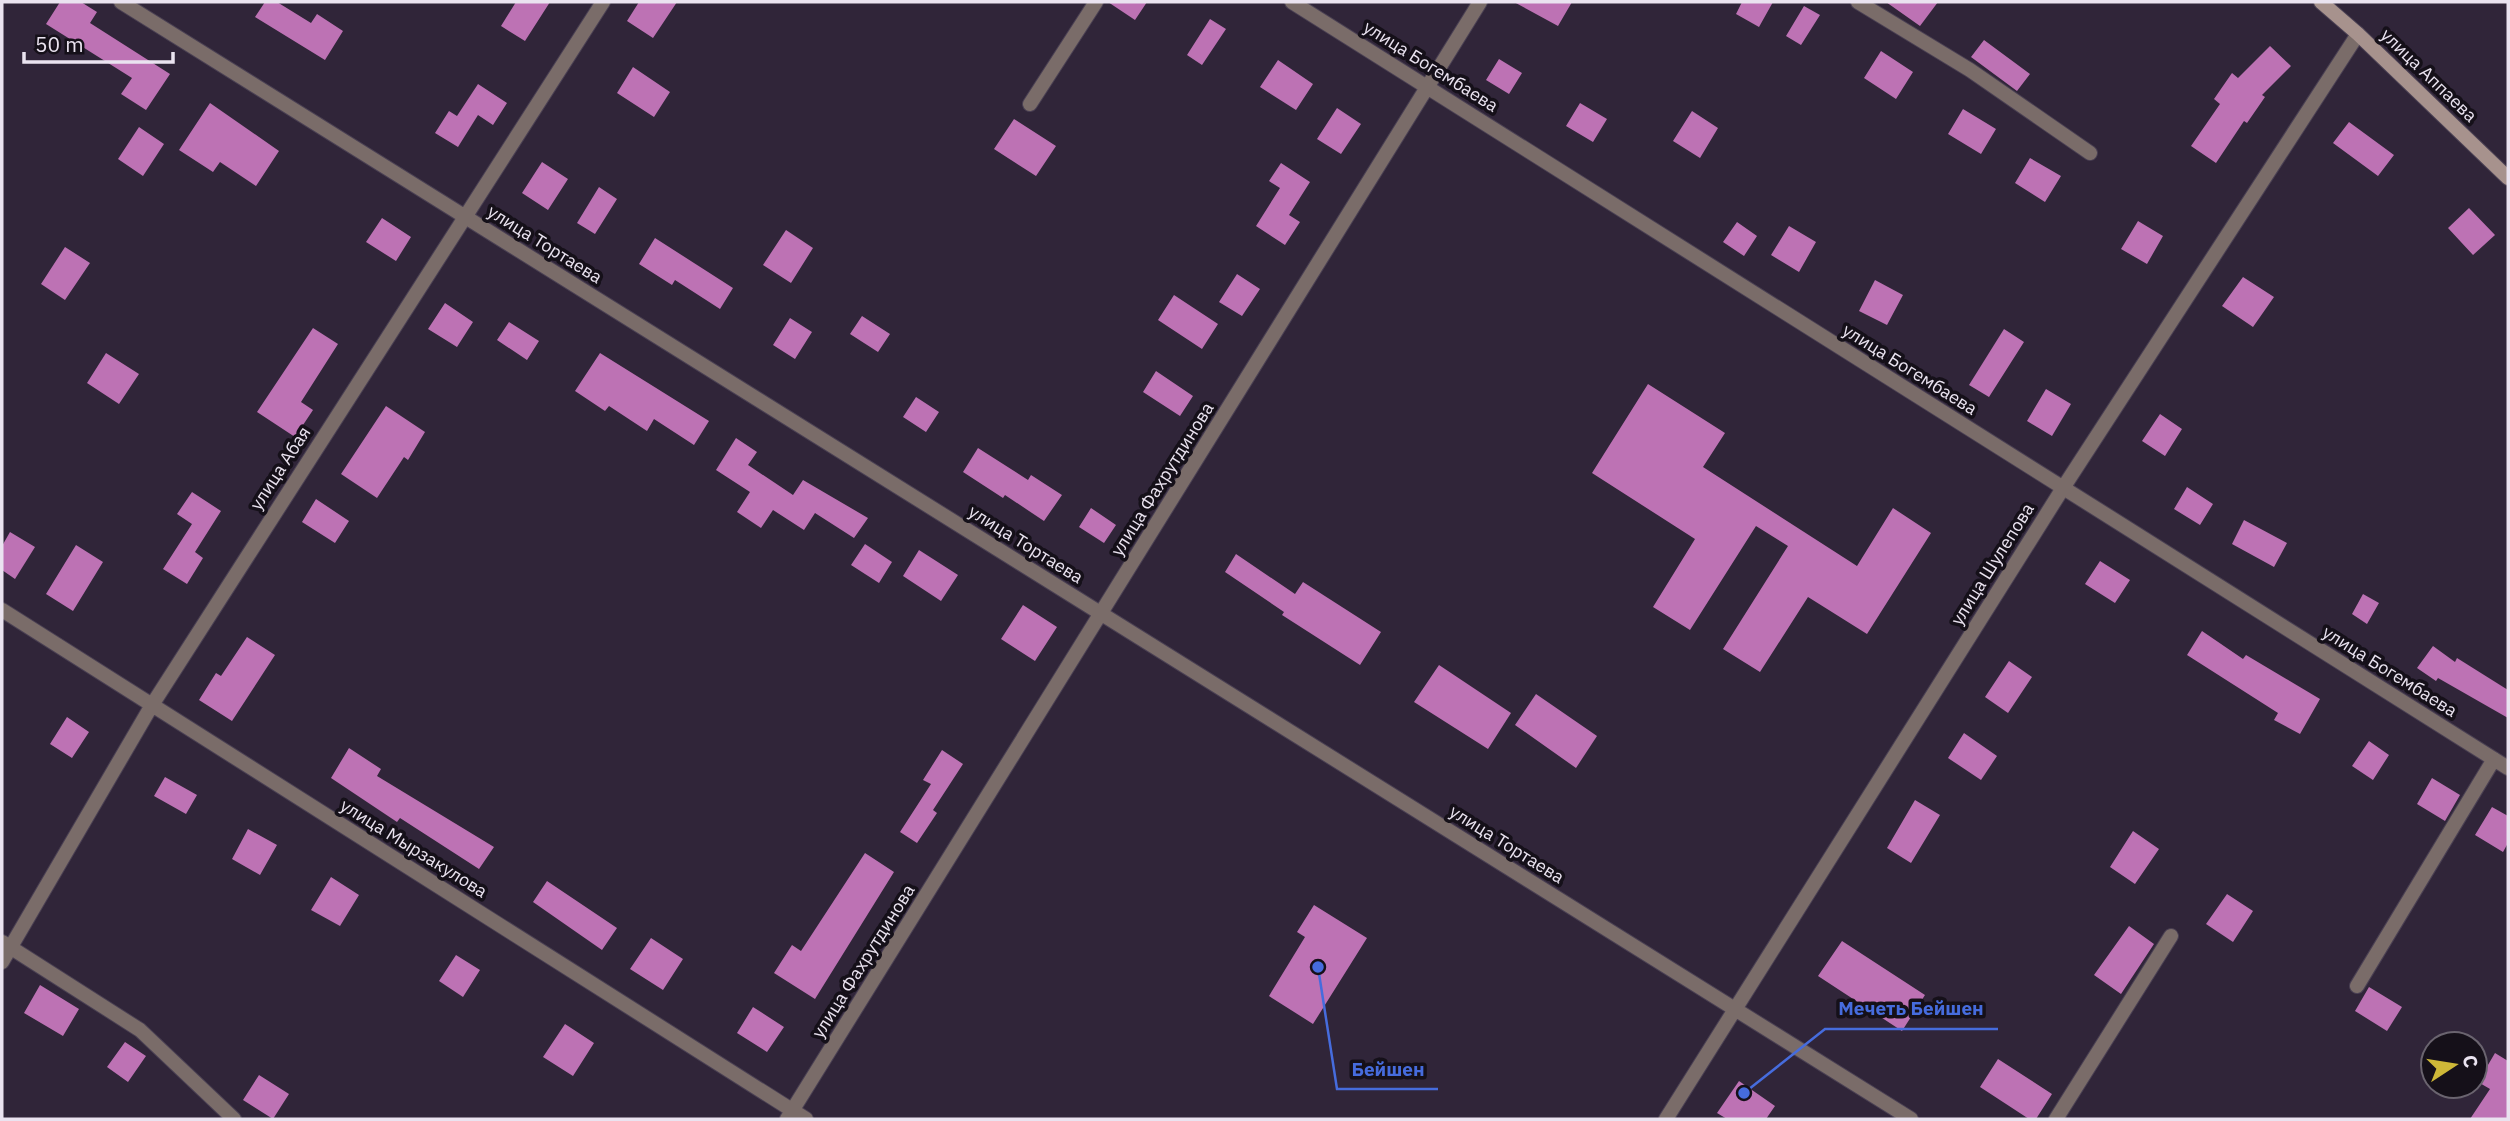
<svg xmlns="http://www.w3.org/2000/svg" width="2510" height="1121" font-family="'IBM Plex Sans',sans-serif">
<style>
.building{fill:#bd72b4}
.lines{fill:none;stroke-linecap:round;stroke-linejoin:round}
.minor-casing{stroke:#4a4053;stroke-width:16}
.secondary-casing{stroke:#4a4053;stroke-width:16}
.minor{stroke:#7a6c69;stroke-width:14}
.secondary{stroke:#a7928d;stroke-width:14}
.labels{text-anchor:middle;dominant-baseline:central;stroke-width:7;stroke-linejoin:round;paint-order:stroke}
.street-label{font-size:18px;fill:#eae3f0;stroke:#151019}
.leader{fill:none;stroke:#466cdd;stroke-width:2.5}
.callout-dot{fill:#466cdd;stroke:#151019;stroke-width:2.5}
.callout-label{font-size:19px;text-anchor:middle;font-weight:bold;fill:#466cdd;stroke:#151019;stroke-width:7;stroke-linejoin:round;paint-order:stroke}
</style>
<rect width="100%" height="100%" fill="#302539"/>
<!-- building -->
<path class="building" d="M60,2H81L97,12L90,23L170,74L146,110L121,94L132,78L46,24Z
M265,2H277L311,23L317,14L343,31L325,60L255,17Z
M516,2H550L525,41L501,26Z
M639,2H677L653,38L627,21Z
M1108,2H1147L1135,20Z
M1514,2H1572L1558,26Z
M1742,2H1773L1759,27L1736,14Z
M1886,2H1938L1920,26Z
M1804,6L1820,15L1801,45L1786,36Z
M1210,19L1226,29L1202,65L1187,55Z
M1984,40L2030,74L2017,91L1971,57Z
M2270,46L2291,66L2262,95L2265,97L2247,123L2244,121L2216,163L2191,146L2220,104L2214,99L2232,73L2238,78Z
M1881,51L1913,72L1896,99L1864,78Z
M1499,59L1522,73L1509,94L1486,80Z
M1278,60L1313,84L1296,110L1260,87Z
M633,67L670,92L654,117L617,93Z
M478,84L507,103L493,125L478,115L458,147L435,133L449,111L457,116Z
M210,103L279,151L256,186L220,162L213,172L179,150Z
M1580,103L1607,119L1593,142L1566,126Z
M1337,108L1361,124L1341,154L1317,139Z
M1963,109L1996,129L1981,154L1948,134Z
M1692,111L1718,128L1700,158L1673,141Z
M1014,119L1056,146L1036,176L994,149Z
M2349,122L2394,155L2378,176L2333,143Z
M139,127L164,144L143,176L118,159Z
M2030,158L2061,176L2045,202L2015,183Z
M542,162L568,179L548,210L522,193Z
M1281,163L1310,182L1289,215L1300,222L1285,245L1256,226L1280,188L1269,181Z
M599,187L617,199L595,234L577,223Z
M2469,208L2495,235L2473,255L2448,228Z
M382,218L411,237L396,261L366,242Z
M2138,221L2163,236L2147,264L2121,249Z
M1737,222L1757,236L1744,256L1723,242Z
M1789,226L1816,242L1799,272L1771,255Z
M786,230L813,248L791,283L763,265Z
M655,238L733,288L720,309L675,280L672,285L639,264Z
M65,247L90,263L65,300L41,284Z
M1237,274L1260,289L1242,316L1219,302Z
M2243,277L2274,297L2253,327L2222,306Z
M1875,280L1903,295L1887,325L1859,311Z
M1174,295L1218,324L1202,349L1158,320Z
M445,303L473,322L457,347L428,329Z
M862,316L890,334L878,352L850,334Z
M790,318L812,332L795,359L773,345Z
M509,322L539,341L527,360L497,340Z
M313,328L338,344L301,402L313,410L295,437L257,412Z
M2004,329L2024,342L1989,397L1969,385Z
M106,353L139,374L119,404L87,383Z
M600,353L709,421L694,445L654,419L647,431L609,406L605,411L575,391Z
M1156,371L1193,396L1180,416L1143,392Z
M1648,384L1725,433L1703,467L1857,566L1893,508L1931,533L1867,634L1808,597L1760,672L1723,649L1788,546L1756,526L1690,630L1653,607L1695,539L1592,473Z
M2046,389L2071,404L2052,436L2027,421Z
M916,397L939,412L926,432L903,417Z
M386,406L425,432L408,460L404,457L377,498L341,474Z
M2160,414L2182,429L2165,456L2142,441Z
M736,438L757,452L748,465L793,495L803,480L868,518L854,538L815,513L804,530L773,510L761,528L737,512L750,492L716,470Z
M978,448L1028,480L1031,475L1062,495L1044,521L1005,495L1003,498L963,472Z
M2187,487L2213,504L2200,525L2174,509Z
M192,492L221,511L195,552L203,558L187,584L163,569L192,524L177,514Z
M316,499L349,521L335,543L302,522Z
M1091,508L1116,525L1104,543L1079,527Z
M2244,520L2287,543L2274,567L2232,544Z
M10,532L35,547L15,579L2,570V546Z
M865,544L892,562L879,583L851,565Z
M76,545L103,562L73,611L46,594Z
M919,550L958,575L941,601L903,576Z
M1236,554L1295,594L1303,582L1381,632L1360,665L1282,615L1284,612L1225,572Z
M2100,561L2130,580L2115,603L2085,584Z
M2363,594L2379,603L2367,624L2352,614Z
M1023,605L1057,627L1035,661L1001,639Z
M2202,631L2243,659L2246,655L2320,699L2300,734L2274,720L2278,713L2187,655Z
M247,637L275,655L232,721L199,700L216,673L221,676Z
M2433,646L2455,662L2457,658L2508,690V718L2438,678L2436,681L2417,668Z
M2009,661L2032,677L2008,713L1985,697Z
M1439,665L1511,713L1488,749L1414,702Z
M1536,694L1597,736L1576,768L1515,725Z
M67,717L89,732L72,758L50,744Z
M1964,733L1997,756L1981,780L1948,758Z
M2369,741L2389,755L2373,780L2352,766Z
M349,748L381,769L377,776L494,847L479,869L400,818L397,822L331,778Z
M942,750L963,764L933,810L937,813L917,843L900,832L931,784L923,780Z
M165,777L197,795L186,814L154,796Z
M2432,778L2460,795L2445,821L2417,804Z
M1915,800L1940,815L1911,863L1887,848Z
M2492,807L2508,816V843L2503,852L2475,835Z
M248,829L277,845L260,875L232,859Z
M2133,831L2159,849L2135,884L2110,867Z
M865,853L894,872L815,999L774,973L792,945L801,951Z
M331,877L359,895L340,926L311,910Z
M547,881L617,928L602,950L533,902Z
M2227,894L2253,911L2233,942L2206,924Z
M1314,905L1367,938L1313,1024L1269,996L1305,937L1297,932Z
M2129,926L2154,944L2121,994L2094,975Z
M651,938L683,959L663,990L630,969Z
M1842,941L1925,995L1902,1031L1818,976Z
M456,955L480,970L463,997L439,981Z
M40,985L79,1009L63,1036L24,1013Z
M2369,987L2402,1007L2387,1031L2355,1011Z
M753,1007L784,1027L767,1052L737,1033Z
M565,1024L594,1043L573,1076L543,1057Z
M125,1042L146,1056L128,1082L107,1067Z
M2495,1053L2508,1061V1119H2470L2490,1089L2478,1082Z
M1998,1059L2052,1094L2036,1119H2029L1980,1087Z
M259,1075L289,1094L273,1119L243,1100Z
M1739,1081L1775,1106L1766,1119H1727L1717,1113Z"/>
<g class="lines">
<defs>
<path id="minor" d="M121,2L1911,1119
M1292,2L2508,768
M1858,2L1970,70L2090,153
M1030,104L1096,2
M2,610L806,1119
M2,942L140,1030L234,1119
M2,962L152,705L603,2
M2357,986L2494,759
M787,1119L1480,2
M1666,1119L2063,488L2358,34
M2056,1119L2171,936"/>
<path id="secondary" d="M2321,2L2358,34L2508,178"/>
</defs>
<!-- minor casing -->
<use href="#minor" class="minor-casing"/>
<!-- secondary casing -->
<use href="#secondary" class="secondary-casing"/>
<!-- minor -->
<use href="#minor" class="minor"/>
<!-- secondary -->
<use href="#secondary" class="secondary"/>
</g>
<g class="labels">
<!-- street labels -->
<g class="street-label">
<text transform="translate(1431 66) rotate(32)">улица Богембаева</text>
<text transform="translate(2429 75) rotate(44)">улица Аппаева</text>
<text transform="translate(545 244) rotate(32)">улица Тортаева</text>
<text transform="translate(1910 369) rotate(32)">улица Богембаева</text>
<text transform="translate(280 468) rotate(-57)">улица Абая</text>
<text transform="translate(1162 479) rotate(-58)">улица Фахрутдинова</text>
<text transform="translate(1026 544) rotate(32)">улица Тортаева</text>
<text transform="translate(1992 564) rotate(-58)">улица Шулепова</text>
<text transform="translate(2390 671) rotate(32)">улица Богембаева</text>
<text transform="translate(1507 844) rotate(32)">улица Тортаева</text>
<text transform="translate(414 848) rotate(32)">улица Мырзакулова</text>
<text transform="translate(863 961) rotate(-58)">улица Фахрутдинова</text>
</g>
</g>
<!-- callouts -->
<path class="leader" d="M1744 1093L1825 1029H1998M1318 967L1337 1089H1438"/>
<g class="callout-dot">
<circle cx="1744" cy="1093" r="7"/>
<circle cx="1318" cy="967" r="7"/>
</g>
<g class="callout-label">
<text x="1911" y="1015">Мечеть Бейшен</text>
<text x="1388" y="1076">Бейшен</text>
</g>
<!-- border -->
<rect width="2510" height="1121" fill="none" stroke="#eae3f0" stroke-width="7"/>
<!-- north arrow -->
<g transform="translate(2454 1065) rotate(78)"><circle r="33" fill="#151019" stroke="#6a646f" stroke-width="2"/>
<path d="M0-5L12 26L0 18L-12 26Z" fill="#ceb838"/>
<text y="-10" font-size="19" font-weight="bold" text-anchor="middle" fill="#eae3f0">С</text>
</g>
<!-- scale -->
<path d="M24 52v10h149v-10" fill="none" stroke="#eae3f0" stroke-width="3.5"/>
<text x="35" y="52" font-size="21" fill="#eae3f0" stroke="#151019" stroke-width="5" paint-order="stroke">50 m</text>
</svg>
